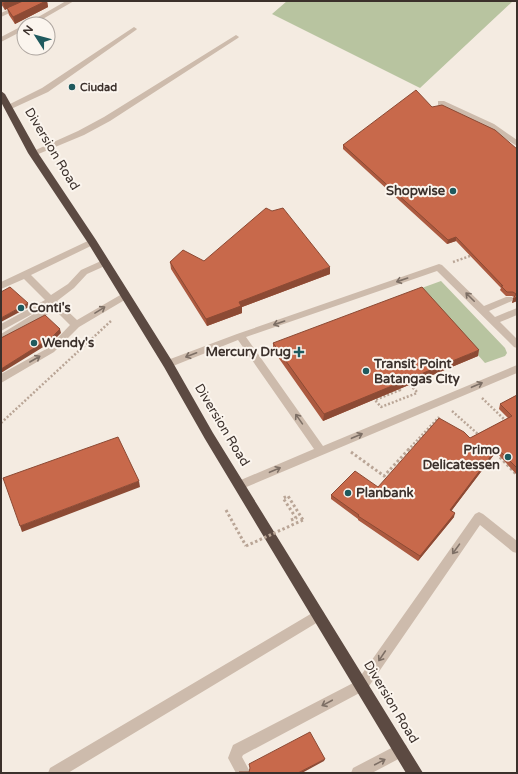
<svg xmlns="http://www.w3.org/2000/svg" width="518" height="774" font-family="'Varela Round',sans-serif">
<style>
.green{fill:#b8c4a0}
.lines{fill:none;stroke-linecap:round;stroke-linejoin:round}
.path-far1{stroke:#b9a596;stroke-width:2.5;stroke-dasharray:2 2;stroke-linecap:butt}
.path{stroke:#b9a596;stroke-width:3;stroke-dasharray:2.5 2.5;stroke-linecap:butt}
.minor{fill:#cdbbac;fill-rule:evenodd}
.highway{fill:#5c4a42;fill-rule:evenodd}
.path-bridge{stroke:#b9a596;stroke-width:3;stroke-dasharray:2.5 2.5;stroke-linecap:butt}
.wall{fill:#ac5a40}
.shaded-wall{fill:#8c4a34}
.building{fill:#c8694b;stroke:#8c4a34}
.oneway{stroke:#7d6f65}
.poi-dot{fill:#1f5a5e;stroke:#fbf5ee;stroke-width:1.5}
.labels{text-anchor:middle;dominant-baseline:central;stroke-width:4;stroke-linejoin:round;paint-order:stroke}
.far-poi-label{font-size:11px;font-weight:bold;fill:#3b302b;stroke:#fbf5ee;text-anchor:start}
.street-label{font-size:13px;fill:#3b302b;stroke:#fbf5ee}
.poi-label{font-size:13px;font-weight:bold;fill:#3b302b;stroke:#fbf5ee;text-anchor:start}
</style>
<rect width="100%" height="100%" fill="#f4ebe1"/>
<!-- green -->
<path class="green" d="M287,1H513L420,88L272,14Z
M441,281L505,348L507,353L505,356L485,363L419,289Z"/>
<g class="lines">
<!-- path-far1 -->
<path class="path-far1" d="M453,262L470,256
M407,382L418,393
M397,387L400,390L375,400L381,407L417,393
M482,398L507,422
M452,411L479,435
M1,423L112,320
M408,450L439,417"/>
<!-- path -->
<path class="path" d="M493,450L517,475
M351,452L384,476L409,449
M226,510L246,546
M291,520L296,518L283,498L288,496L303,520"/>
<!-- minor -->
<path class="minor" d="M27,1H35L1,17V13Z
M66,1H74L34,24H26Z
M24,25V30L1,42V37Z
M134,27L137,29L136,30L48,92L11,109H8L4,107L42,88Z
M236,35L239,37L238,38L110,121L84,135L36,155H33L29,153L78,131L104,117Z
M438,101H444L494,124L517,140V146L488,128L438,105Z
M92,239L96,242L95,244L31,275L51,295L68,284L81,270L101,261H107L108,263L107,265L87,274L74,288L57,301L77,320L122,294H128L130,296L128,298L79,327L54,352L1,383V374L48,348L70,325L55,310L1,342V334L45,307L1,331V324L45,300L24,279L1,289V282Z
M439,264L442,265L484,306L506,297H512L514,299L512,301L489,311L495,317L517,308V315L500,322L517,339V348L514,347L437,271L246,337L323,446L517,365V373L244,488L240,489L236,488L235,485L236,482L314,449L238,340L168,368L165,367L163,364L165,361L237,334Z
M479,512L483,514L517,541V553L513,552L480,525L367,689L243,755L242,757L249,770L248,773H236L228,758L233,745L357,681L475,514Z
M319,609L323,611L325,615L323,619L68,773H48L50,768Z
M401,743L406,745L408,750L406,755L372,773H351L353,768Z"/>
<!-- highway -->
<path class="highway" d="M1,91L5,94L38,153L96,240L172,361L213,433L423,773H406L205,439L164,367L88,243L28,153L1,102Z"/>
<!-- path-bridge -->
<path class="path-bridge" d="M246,546L303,520"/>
</g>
<!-- wall -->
<path class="wall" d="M1,1H47L48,7L15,24L9,15L7,8L5,10L1,4Z
M432,107L517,149V301L512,303L514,297L512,296H506L500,290L501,288L456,241L447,244L343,149V145Z
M204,261L330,274L242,307V313L207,326L171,269L170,262Z
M273,343L478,356L323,421L273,350Z
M517,395V475L496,452L452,510L454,517L418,561L358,520V519L331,499V495L378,487L508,418L499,409L500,404Z"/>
<!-- shaded-wall -->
<path class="shaded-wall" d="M7,1H23L5,10L3,3Z
M46,1H47L48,7L15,24L13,17Z
M456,237V241L447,244L448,240Z
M330,267V274L242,307V313L207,326L206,319L239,302Z
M517,297V301L512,303L513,299Z
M28,303L29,307L1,322V318Z
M60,329L61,333L53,341L1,373V369Z
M479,350L478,356L323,421L324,414Z
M497,448L496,452L449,514L450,510Z
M139,481L140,487L22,532L20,526Z
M455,513L454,517L418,561L420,556Z
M325,759L324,761L302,773H298Z"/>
<!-- building -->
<path class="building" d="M23,1H46L13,17L7,8Z
M416,90L432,107L442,105L495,130L517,149V297L513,299L516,294L513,292H507L501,286H503L456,237L448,240L343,145Z
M266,208L272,211L283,208L330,267L239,302L241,306L206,319L170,262L183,250L204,261Z
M10,287L28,303L1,318V292Z
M422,287L479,350L324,414L273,343Z
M45,315L60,329L52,337L1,369V338Z
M517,395V468L497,448L450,510L455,513L420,556L358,516L359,515L331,495L355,471L378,487L439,418L464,432L470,438L512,416L500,404Z
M118,437L139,481L20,526L3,478Z
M310,732L325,759L298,773H239V772H249L250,768L249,764Z"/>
<!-- one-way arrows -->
<defs><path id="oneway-shaft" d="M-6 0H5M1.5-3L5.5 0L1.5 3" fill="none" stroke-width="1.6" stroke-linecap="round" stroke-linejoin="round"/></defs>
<g class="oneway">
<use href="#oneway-shaft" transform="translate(402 280) rotate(161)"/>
<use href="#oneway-shaft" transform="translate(470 297) rotate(-135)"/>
<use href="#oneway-shaft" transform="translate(100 310) rotate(-32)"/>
<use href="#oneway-shaft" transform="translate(279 323) rotate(161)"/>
<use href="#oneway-shaft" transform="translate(191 355) rotate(159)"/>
<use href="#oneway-shaft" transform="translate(35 359) rotate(-30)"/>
<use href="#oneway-shaft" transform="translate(477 385) rotate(-23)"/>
<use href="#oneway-shaft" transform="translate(299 419) rotate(-125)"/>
<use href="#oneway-shaft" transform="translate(357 436) rotate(-23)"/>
<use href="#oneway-shaft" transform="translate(275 470) rotate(-23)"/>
<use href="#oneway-shaft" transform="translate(456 549) rotate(126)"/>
<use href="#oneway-shaft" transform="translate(382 656) rotate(124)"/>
<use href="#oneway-shaft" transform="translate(327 703) rotate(152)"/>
<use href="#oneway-shaft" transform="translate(380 762) rotate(-28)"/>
</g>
<!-- markers -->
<g class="poi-dot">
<circle cx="72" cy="87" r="4"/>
<circle cx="453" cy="191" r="4"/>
<circle cx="21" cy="308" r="4"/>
<circle cx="34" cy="343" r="4"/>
<path d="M297 346h4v4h4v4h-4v4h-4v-4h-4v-4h4z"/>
<circle cx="366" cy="371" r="4"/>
<circle cx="508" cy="457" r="4"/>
<circle cx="348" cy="493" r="4"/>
</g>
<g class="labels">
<!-- far-poi labels -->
<g class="far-poi-label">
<text x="80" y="87">Ciudad</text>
</g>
<!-- street labels -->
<g class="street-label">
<text transform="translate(52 149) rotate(59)">Diversion Road</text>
<text transform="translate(222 425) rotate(59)">Diversion Road</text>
<text transform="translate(391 702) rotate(59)">Diversion Road</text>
</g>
<!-- poi labels -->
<g class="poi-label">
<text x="445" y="191" text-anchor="end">Shopwise</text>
<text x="29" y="308">Conti's</text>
<text x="42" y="343">Wendy's</text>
<text x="291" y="352" text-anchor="end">Mercury Drug</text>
<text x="374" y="364">Transit Point<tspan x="374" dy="15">Batangas City</tspan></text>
<text x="500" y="450" text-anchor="end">Primo<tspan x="500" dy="15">Delicatessen</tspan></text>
<text x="356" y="493">Planbank</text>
</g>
</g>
<!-- border -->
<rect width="518" height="774" fill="none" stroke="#3b302b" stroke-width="4"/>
<!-- north arrow -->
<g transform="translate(36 36) rotate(306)"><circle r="19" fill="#fbf5ee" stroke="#aea6a0"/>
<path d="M0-3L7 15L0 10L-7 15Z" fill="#1f5a5e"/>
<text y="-6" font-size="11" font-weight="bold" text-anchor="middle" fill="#3b302b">N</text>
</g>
</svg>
